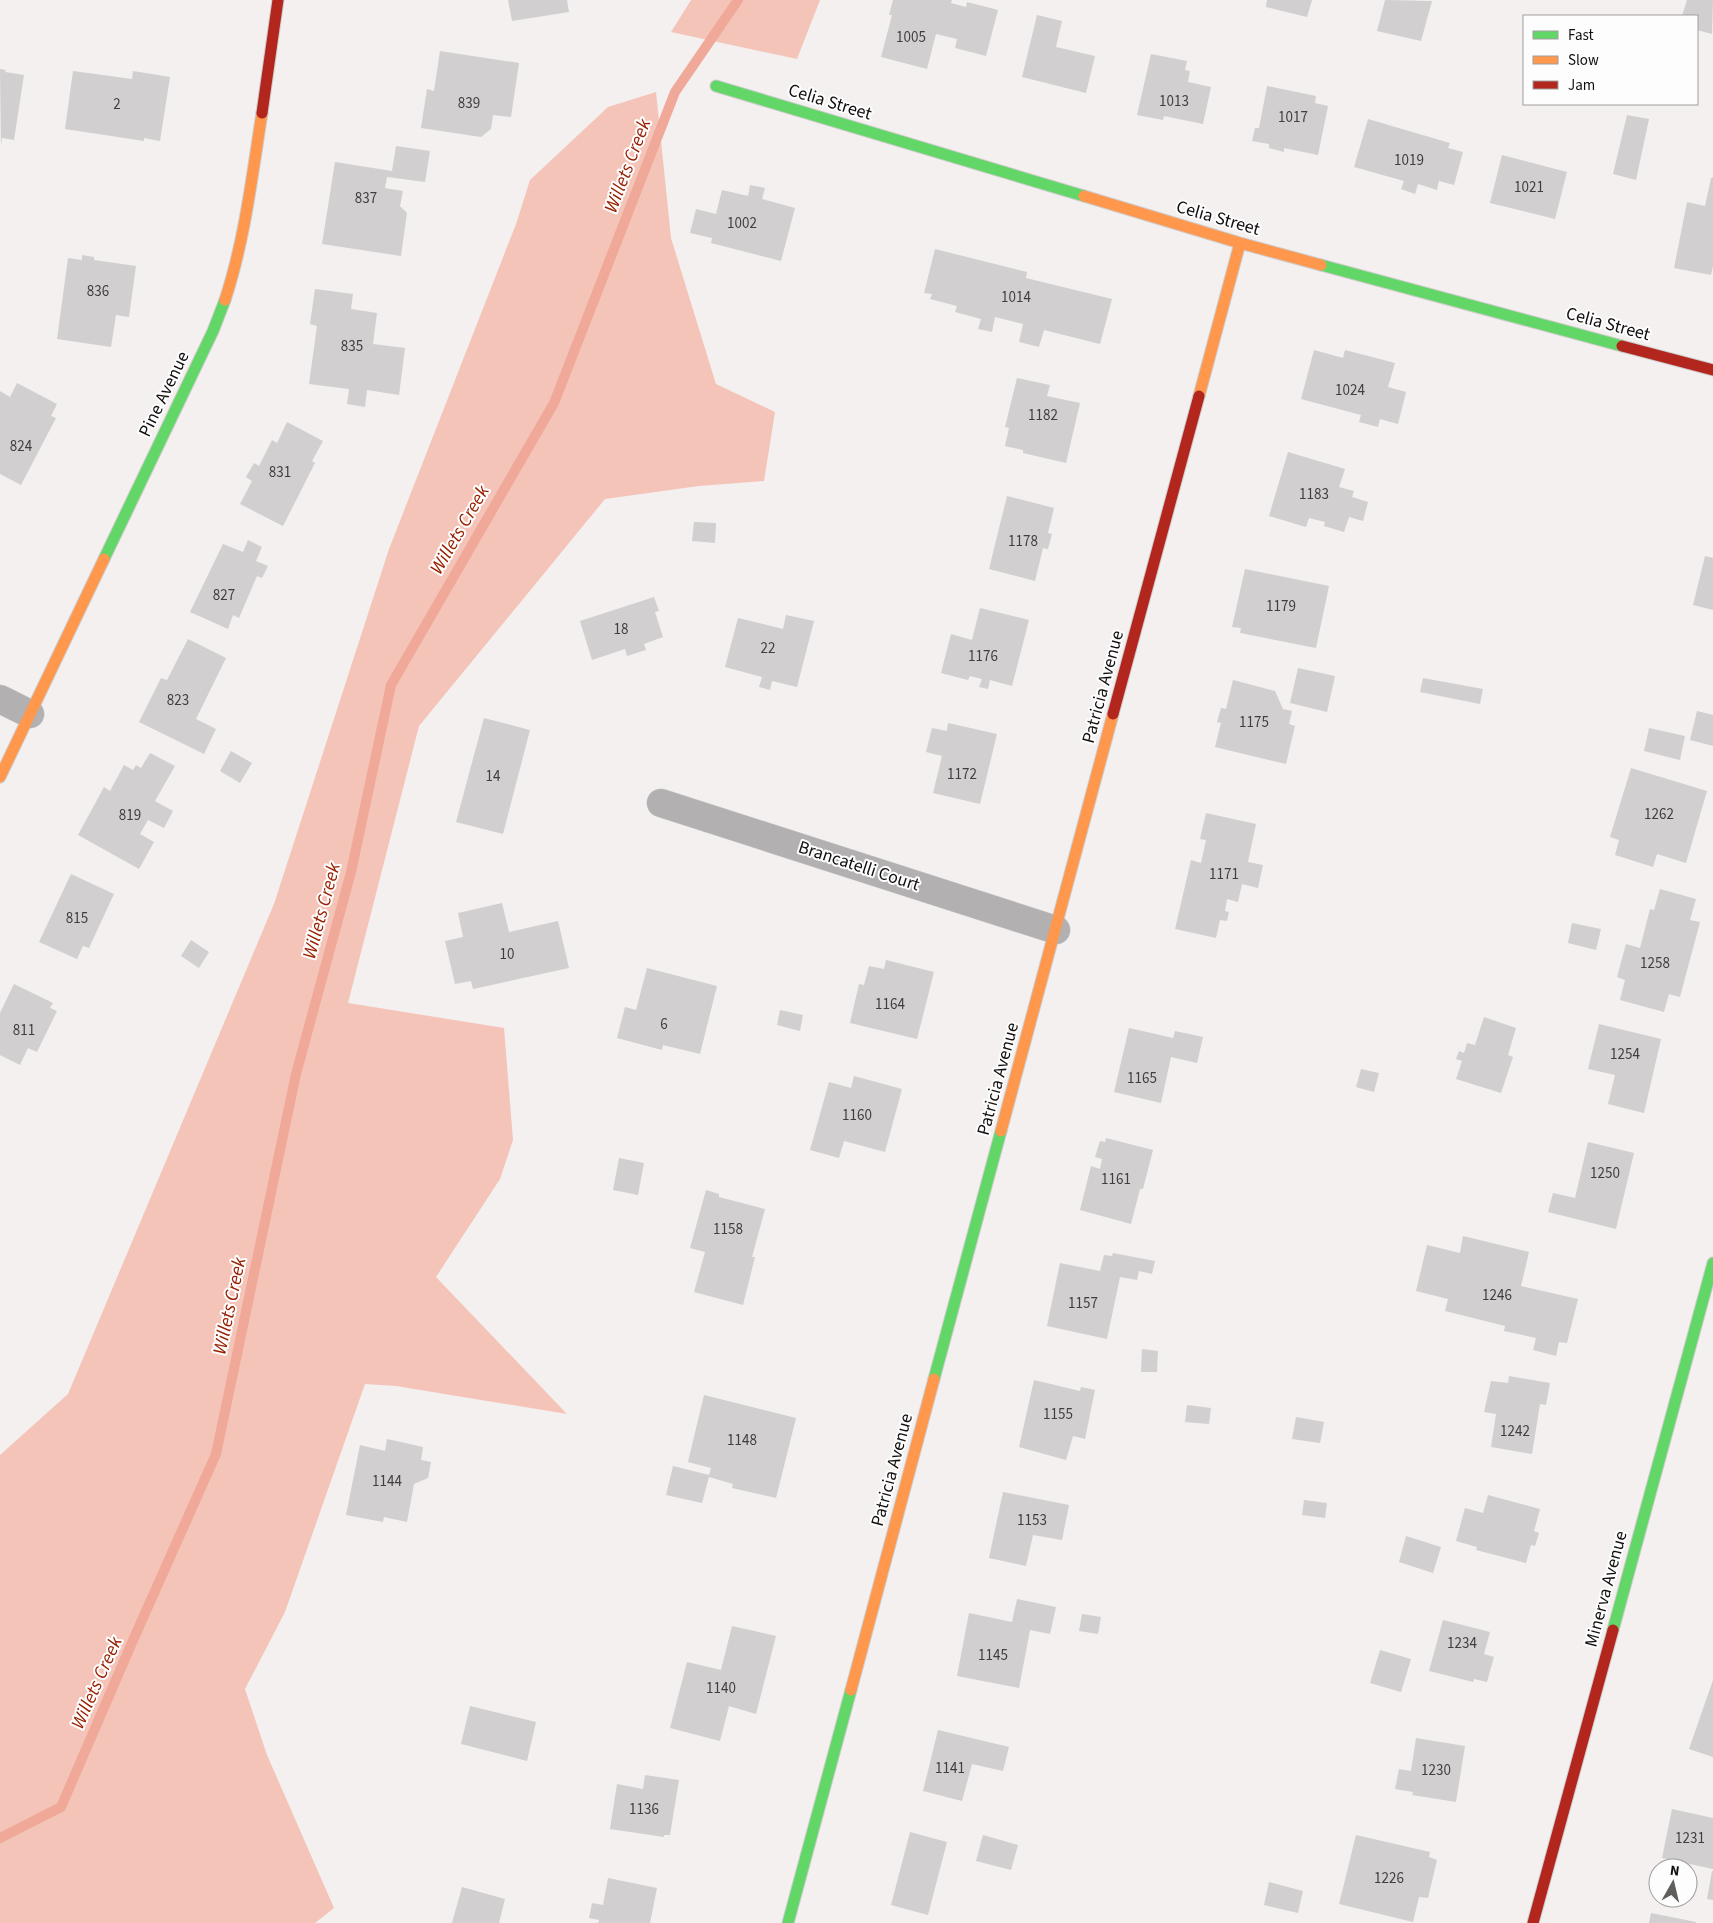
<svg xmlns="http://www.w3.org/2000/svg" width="1713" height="1923" font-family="'Source Sans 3',sans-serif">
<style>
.forest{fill:#f4c4b9}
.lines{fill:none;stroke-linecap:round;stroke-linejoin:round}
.stream{stroke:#f0a898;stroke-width:10}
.building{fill:#d1cfcf}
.street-casing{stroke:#cecccc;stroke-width:29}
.fast-casing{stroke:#cecccc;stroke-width:13}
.slow-casing{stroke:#cecccc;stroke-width:13}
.jam-casing{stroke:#cecccc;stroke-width:13}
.street{stroke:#b2b0b0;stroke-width:28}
.fast{stroke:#63d668;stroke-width:11}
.slow{stroke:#ff974d;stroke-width:11}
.jam{stroke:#b3261e;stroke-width:11}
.labels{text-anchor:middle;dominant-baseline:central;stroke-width:4;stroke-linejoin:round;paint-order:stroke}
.number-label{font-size:15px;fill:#403f3e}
.street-label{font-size:18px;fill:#100f0e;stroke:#fefdfd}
.water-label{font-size:19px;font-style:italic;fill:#982000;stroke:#fefdfd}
</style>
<rect width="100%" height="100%" fill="#f3f0ef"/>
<!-- forest -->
<path class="forest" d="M691,0H820L797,59L671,32Z
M656,92L671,238L716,384L775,412L764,481L699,486L605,499L419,726L348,1003L504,1028L513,1140L500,1179L436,1277L567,1414L396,1386L365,1384L285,1612L245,1689L267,1755L334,1908L315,1923H0V1455L68,1394L274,904L389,549L516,224L530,180L608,107Z"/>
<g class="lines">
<!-- stream -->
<path class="stream" d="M0,1838L61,1807L134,1638L216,1454L296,1074L351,872L391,685L554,403L675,92L738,0"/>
</g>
<!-- building -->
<path class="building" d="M508,0H567L569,12L512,21Z
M893,0H952L951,3L966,7L967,2L998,10L986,56L955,48L957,39L936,34L927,69L881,57L892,15H889Z
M1267,0H1312L1307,17L1266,7Z
M1385,0L1432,1L1421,41L1377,31Z
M1687,0H1713L1712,34L1697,30V16H1682Z
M1037,15L1062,21L1056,47L1095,56L1086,93L1022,77Z
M440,51L519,63L511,117L493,115L491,129L481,137L421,128L427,89L434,91Z
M1151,54L1187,61L1185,70L1190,71L1188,82L1211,87L1203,124L1164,116L1163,120L1137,115Z
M0,69L6,70L5,72L24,75L14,140L2,138L1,146Z
M73,71L132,79L133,71L170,77L160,141L144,138V141L65,129Z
M1267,86L1316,96L1315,103L1328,106L1318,155L1284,148V152L1269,148V144L1252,141L1255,128H1259Z
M1627,115L1649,119L1636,180L1613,174Z
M1368,119L1450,143L1448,148L1463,152L1454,185L1439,181L1437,190L1418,184L1415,194L1401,189L1404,181L1354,167Z
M396,146L430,151L425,182L387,177L385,188L403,191L400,206L407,213L401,256L322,244L335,162L392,171Z
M1502,155L1567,172L1555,219L1490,203Z
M1713,177V266L1711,275L1674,268L1687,202L1705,206L1711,178Z
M750,185L765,188L762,199L795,208L781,261L711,243L712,238L690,233L696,209L716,214L722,190L748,196Z
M935,249L1027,272L1026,278L1112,299L1100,344L1044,330L1039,347L1019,342L1023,324L995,317L992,332L978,329L981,319L955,312L957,306L930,299L932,294L924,293Z
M82,255L94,257V260L136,266L129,317L116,315L111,347L57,339L68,258L82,260Z
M315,289L353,294L351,309L377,313L373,344L405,348L399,395L367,390L365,407L347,404L349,389L309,384L317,326L310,324Z
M1314,350L1343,358L1345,350L1395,363L1388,387L1406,392L1398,424L1380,419L1378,427L1359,422L1361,415L1301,399Z
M1017,378L1050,385L1047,396L1080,403L1066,463L1023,453V450L1005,446L1009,428L1005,427Z
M17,383L57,404L51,416L56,418L21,485L0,474V391L10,397Z
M287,422L323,441L312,461L315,463L283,526L240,504L252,481L246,477L254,463L259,466L272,440L277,443Z
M1288,452L1345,469L1339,487L1354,491L1352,497L1368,502L1363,521L1349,517L1344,532L1324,526L1325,522L1309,518L1306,527L1269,516Z
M1007,496L1054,508L1048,533L1052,534L1048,549L1043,548L1035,581L989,569Z
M694,522L716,523L715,543L692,541Z
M248,540L262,547L256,561L268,566L262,578L257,576L239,618L233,615L228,629L190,612L223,544L243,552Z
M1705,556L1713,558V610L1693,605Z
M1245,569L1329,586L1316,648L1240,633L1241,628L1232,627Z
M654,597L659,611L655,612L663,637L644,644L646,650L627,656L625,649L592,660L580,621Z
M980,608L1029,620L1012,686L990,680L988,689L979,687L982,679L970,676L968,680L941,673L951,634L972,640Z
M786,615L814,621L797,687L772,681L770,690L759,687L762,677L725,667L738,618L783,629Z
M188,639L226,658L196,719L216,729L204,754L139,722L161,678L167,680Z
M1298,668L1335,676L1327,712L1290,703Z
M1423,678L1483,689L1480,704L1420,692Z
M1233,680L1275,691L1283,709L1292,711L1289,724L1295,726L1286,764L1215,747L1221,723L1217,722L1221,708L1226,709Z
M1697,711L1713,715V746L1690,740Z
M484,718L530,730L503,834L456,822Z
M948,723L997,734L980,804L933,793L942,756L926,752L932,728L947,731Z
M1649,728L1685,736L1680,760L1644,751Z
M231,751L252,763L240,783L220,771Z
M150,753L175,766L155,801L173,811L164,828L148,820L140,834L154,842L139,869L78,835L104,787L110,791L124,765L133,770L136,765L141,768Z
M1631,768L1707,791L1686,863L1657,854L1653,867L1615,855L1619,840L1610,837Z
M1206,813L1256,824L1248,862L1263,865L1258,888L1242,884L1238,902L1227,899L1225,911L1229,912L1227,921L1220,920L1216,938L1175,929L1191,860L1201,863L1206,840L1200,839Z
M71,874L114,894L89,948L83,946L77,959L39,942Z
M1660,889L1696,899L1690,920L1700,922L1680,997L1669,994L1664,1012L1620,1000L1625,980L1617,977L1626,944L1640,948L1650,909L1654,910Z
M502,903L509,932L558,921L569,968L473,989L471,981L455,984L445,941L463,937L458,913Z
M1572,923L1601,929L1596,950L1568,943Z
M191,940L209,952L199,968L181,956Z
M886,960L934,972L917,1039L850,1023L859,984L864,985L869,966L884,969Z
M647,968L717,986L700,1054L663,1045L662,1050L617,1038L625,1007L636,1010Z
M14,984L53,1003L50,1008L57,1011L37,1052L28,1048L20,1065L0,1055V1013Z
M780,1010L803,1015L800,1031L777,1025Z
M1484,1017L1516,1028L1508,1055L1513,1057L1501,1093L1456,1079L1462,1061L1456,1059L1459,1051L1464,1053L1467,1043L1475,1045Z
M1599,1024L1661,1039L1644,1113L1608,1104L1615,1075L1588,1069Z
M1129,1028L1173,1038L1175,1031L1203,1037L1197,1063L1171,1057L1161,1103L1114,1092Z
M1361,1069L1379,1073L1374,1092L1356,1087Z
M854,1076L902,1089L885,1152L844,1141L839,1158L810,1150L829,1082L851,1088Z
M1106,1138L1153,1150L1143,1189H1140L1131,1224L1080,1210L1091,1166L1100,1169L1102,1159L1095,1157L1100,1141L1105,1142Z
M1588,1142L1634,1153L1616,1229L1548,1212L1553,1193L1575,1198Z
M619,1158L644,1163L638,1195L613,1190Z
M706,1190L719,1194V1197L765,1209L752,1257H755L743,1305L694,1292L705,1252L690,1248Z
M1463,1236L1529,1252L1521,1286L1578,1299L1567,1343L1559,1342L1556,1356L1533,1350L1536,1338L1504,1331L1505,1326L1445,1311L1448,1299L1416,1291L1427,1245L1460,1253Z
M1113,1253L1155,1261L1152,1274L1139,1271L1137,1280L1120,1277L1107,1339L1047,1326L1060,1263L1100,1271L1104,1255L1112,1256Z
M1142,1349L1158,1351L1157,1372H1141Z
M1509,1376L1550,1383L1546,1405L1540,1404L1532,1454L1491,1447L1496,1414L1484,1412L1491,1381L1508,1383Z
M1034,1380L1080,1391L1081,1387L1095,1390L1085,1439L1073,1436L1066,1460L1019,1447Z
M704,1395L796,1418L776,1498L732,1488L733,1484L709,1477L702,1503L666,1495L673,1466L709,1475L711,1468L688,1462Z
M1187,1405L1211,1408L1209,1424L1185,1422Z
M1296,1417L1324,1422L1320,1443L1292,1439Z
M387,1439L423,1447L421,1460L431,1462L428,1478L414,1484L407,1522L384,1517L383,1522L346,1515L360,1445L385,1451Z
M1003,1492L1069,1505L1062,1540L1033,1535L1026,1566L989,1558Z
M1488,1495L1540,1509L1534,1531L1539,1533L1535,1546L1531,1545L1526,1563L1476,1550L1477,1547L1456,1541L1465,1508L1483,1513Z
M1304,1500L1327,1503L1325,1518L1302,1515Z
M1406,1536L1441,1547L1433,1573L1399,1562Z
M1017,1599L1056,1607L1050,1634L1030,1630L1019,1688L957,1676L969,1613L1012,1622Z
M1082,1614L1101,1617L1098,1634L1079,1631Z
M1443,1620L1490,1632L1484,1654L1494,1657L1487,1682L1474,1679L1473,1682L1429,1671Z
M732,1626L776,1636L756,1714L729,1706L720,1741L670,1728L687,1662L721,1670Z
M1380,1650L1411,1659L1401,1692L1370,1683Z
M1713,1680V1757L1689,1749Z
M470,1706L536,1722L527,1761L461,1744Z
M938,1730L1009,1747L1003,1771L972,1764L962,1801L923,1791Z
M1416,1738L1465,1746L1456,1802L1412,1795L1413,1792L1395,1789L1399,1769L1411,1771Z
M645,1775L679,1780L670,1835H664V1837L610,1829L617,1784L643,1789Z
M1672,1809L1713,1818V1869L1662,1858Z
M910,1832L947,1842L928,1915L891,1905Z
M983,1835L1018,1845L1011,1870L976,1861Z
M1356,1835L1430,1852L1429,1857L1437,1860L1428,1898L1419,1897L1413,1922L1339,1904Z
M1712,1871H1713V1900L1707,1899Z
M608,1878L657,1888L650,1923H598L599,1920L589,1918L592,1903L603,1905Z
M1269,1882L1303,1891L1298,1913L1264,1905Z
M462,1887L505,1899L499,1923H452Z
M1651,1913L1696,1922V1923H1649Z"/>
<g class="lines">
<defs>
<path id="street" d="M0,699L30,714
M661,803L1056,930"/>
<path id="fast" d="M716,86L1084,196
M1321,265L1622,346
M104,559L213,331L225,300
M934,1379L1001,1131
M1613,1630L1713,1263
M788,1923L851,1690"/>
<path id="slow" d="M1084,196L1240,243L1321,265
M225,300C245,239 252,176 262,113
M1199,396L1240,243
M0,777L104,559
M1001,1131L1113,714
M851,1690L934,1379"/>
<path id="jam" d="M262,113L278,0
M1622,346L1713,370
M1113,714L1199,396
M1533,1923L1613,1630"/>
</defs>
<!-- street casing -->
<use href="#street" class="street-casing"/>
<!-- fast casing -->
<use href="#fast" class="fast-casing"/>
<!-- slow casing -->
<use href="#slow" class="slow-casing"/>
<!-- jam casing -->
<use href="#jam" class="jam-casing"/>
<!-- street -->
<use href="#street" class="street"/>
<!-- fast -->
<use href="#fast" class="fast"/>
<!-- slow -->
<use href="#slow" class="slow"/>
<!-- jam -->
<use href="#jam" class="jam"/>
</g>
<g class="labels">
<!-- number labels -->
<g class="number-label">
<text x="911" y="37">1005</text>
<text x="1174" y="101">1013</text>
<text x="469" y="103">839</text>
<text x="117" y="104">2</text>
<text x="1293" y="117">1017</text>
<text x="1409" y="160">1019</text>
<text x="1529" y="187">1021</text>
<text x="366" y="198">837</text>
<text x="742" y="223">1002</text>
<text x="98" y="291">836</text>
<text x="1016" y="297">1014</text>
<text x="352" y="346">835</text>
<text x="1350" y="390">1024</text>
<text x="1043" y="415">1182</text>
<text x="21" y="446">824</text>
<text x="280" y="472">831</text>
<text x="1314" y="494">1183</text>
<text x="1023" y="541">1178</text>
<text x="224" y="595">827</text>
<text x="1281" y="606">1179</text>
<text x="621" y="629">18</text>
<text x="768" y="648">22</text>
<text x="983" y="656">1176</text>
<text x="178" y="700">823</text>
<text x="1254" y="722">1175</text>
<text x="962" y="774">1172</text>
<text x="493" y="776">14</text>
<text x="1659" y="814">1262</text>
<text x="130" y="815">819</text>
<text x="1224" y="874">1171</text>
<text x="77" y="918">815</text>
<text x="507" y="954">10</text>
<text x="1655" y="963">1258</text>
<text x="890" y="1004">1164</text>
<text x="664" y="1024">6</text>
<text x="24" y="1030">811</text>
<text x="1625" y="1054">1254</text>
<text x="1142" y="1078">1165</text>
<text x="857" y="1115">1160</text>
<text x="1605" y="1173">1250</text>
<text x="1116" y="1179">1161</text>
<text x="728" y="1229">1158</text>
<text x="1497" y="1295">1246</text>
<text x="1083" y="1303">1157</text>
<text x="1058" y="1414">1155</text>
<text x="1515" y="1431">1242</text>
<text x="742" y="1440">1148</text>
<text x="387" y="1481">1144</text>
<text x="1032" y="1520">1153</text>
<text x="1462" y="1643">1234</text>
<text x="993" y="1655">1145</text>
<text x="721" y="1688">1140</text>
<text x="950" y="1768">1141</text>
<text x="1436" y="1770">1230</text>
<text x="644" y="1809">1136</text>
<text x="1690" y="1838">1231</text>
<text x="1389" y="1878">1226</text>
</g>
<!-- street labels -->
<g class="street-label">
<text transform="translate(830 102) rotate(17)">Celia Street</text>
<text transform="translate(1218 218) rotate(16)">Celia Street</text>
<text transform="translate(1608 324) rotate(15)">Celia Street</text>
<text transform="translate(164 394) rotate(-64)">Pine Avenue</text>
<text transform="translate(1103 687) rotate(-75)">Patricia Avenue</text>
<text transform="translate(859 866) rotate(18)">Brancatelli Court</text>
<text transform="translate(998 1079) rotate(-75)">Patricia Avenue</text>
<text transform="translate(892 1470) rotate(-75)">Patricia Avenue</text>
<text transform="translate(1606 1589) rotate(-75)">Minerva Avenue</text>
</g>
<!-- water labels -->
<g class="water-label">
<text transform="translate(628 166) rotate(-69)">Willets Creek</text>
<text transform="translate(460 530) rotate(-60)">Willets Creek</text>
<text transform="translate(322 911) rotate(-75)">Willets Creek</text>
<text transform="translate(230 1306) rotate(-78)">Willets Creek</text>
<text transform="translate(97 1683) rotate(-66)">Willets Creek</text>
</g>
</g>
<!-- legend -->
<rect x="1523" y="15" width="175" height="90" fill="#fefdfd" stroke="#9f9e9d"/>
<rect x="1533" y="31" width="25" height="8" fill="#63d668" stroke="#9f9e9d"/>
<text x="1568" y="40" font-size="15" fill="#100f0e">Fast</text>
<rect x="1533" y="56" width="25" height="8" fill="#ff974d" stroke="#9f9e9d"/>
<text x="1568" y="65" font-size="15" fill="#100f0e">Slow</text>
<rect x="1533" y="81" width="25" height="8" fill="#b3261e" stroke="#9f9e9d"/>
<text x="1568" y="90" font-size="15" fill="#100f0e">Jam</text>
<!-- north arrow -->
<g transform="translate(1673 1883) rotate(8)"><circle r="24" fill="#fefdfd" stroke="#9f9e9d"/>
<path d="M0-4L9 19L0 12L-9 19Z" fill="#5f5e5d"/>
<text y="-8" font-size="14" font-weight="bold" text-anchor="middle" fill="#100f0e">N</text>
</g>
</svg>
